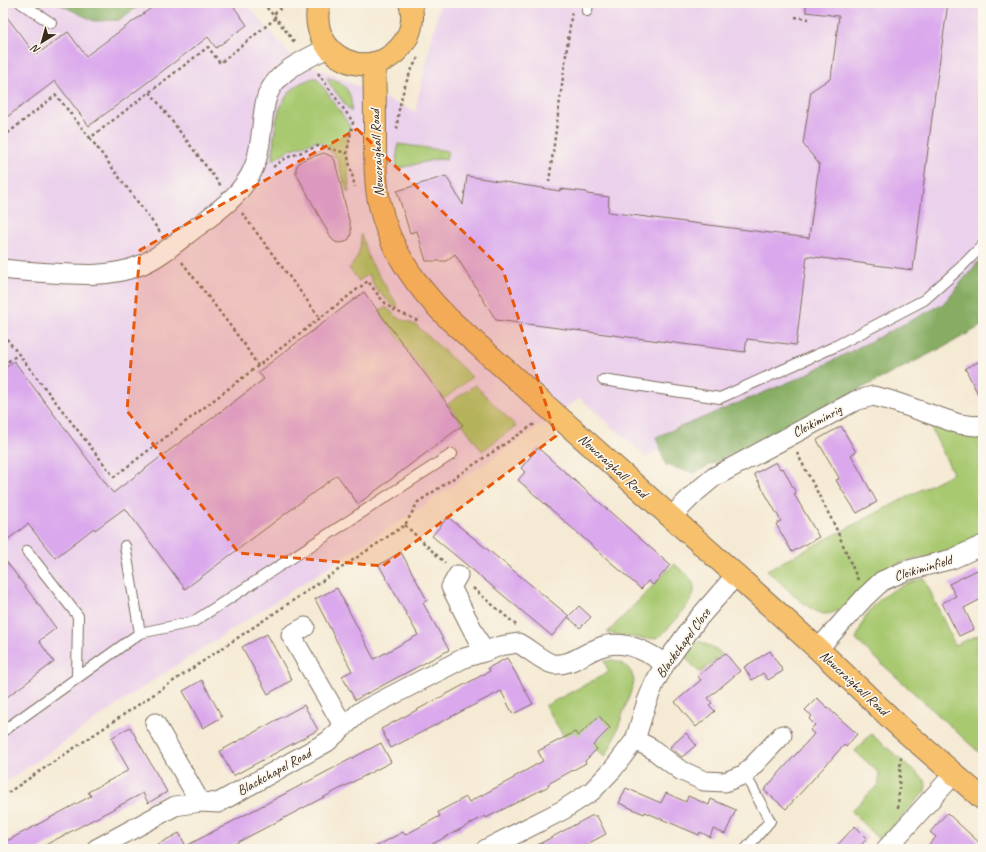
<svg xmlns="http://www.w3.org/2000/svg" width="986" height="852" font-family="Caveat,sans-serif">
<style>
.built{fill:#ebd1eb}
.green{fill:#a9c971;stroke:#727a48}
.forest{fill:#86ad63;stroke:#606c40}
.building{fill:#daa8ec}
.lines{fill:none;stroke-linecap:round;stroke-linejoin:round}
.lane-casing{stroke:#7c6d5e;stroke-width:12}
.street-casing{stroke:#7c6d5e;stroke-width:21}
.primary-casing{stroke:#7c6d5e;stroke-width:24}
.path{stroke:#7c6d5e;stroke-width:2.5;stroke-dasharray:3 3;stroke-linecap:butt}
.lane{stroke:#fff;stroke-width:10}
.street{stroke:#fff;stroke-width:19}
.primary{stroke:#f7c06c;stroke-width:22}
.marked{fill:#e8590c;fill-opacity:0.2;stroke:#e8590c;stroke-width:3;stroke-dasharray:8 5;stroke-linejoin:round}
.labels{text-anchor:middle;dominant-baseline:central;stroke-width:3.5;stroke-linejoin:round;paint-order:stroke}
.street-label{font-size:14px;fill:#3b2a1e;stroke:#fbf7ec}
</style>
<rect width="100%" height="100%" fill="#fbf7ec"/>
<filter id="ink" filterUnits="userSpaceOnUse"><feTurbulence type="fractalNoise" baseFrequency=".025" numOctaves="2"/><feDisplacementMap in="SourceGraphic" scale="8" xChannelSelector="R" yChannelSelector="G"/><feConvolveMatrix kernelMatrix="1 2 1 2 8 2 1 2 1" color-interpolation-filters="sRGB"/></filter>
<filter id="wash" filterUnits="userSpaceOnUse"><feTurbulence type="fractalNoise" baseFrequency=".012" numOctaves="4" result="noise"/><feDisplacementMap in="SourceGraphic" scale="16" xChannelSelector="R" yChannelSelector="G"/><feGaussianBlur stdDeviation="0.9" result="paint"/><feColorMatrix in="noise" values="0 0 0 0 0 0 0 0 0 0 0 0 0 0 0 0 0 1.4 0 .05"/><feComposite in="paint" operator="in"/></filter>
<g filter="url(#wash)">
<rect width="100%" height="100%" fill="#f5ead4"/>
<!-- built -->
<path class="built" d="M3,3H57L94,21L119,20L143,3H246L291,56L415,112L440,3H983V283L971,293L646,457L580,398L420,508L149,683L3,784Z"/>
<!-- green -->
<path class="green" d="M313,78H317L350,126L345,150L348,165L349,192H347L337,159L324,143L315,141L289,150L273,160C274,133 274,101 299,84C303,82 308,80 313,78Z
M327,78C345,80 354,95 351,112L331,86Z
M398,144L448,151L446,160L437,159L396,169Z
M361,234L369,259L398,306L395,308L375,288L369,274L359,281L349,268C359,259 361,248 361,234Z
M386,307L398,318L416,325L472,377L444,399L378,311Z
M475,385L516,426L482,451L448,404Z
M928,422L983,433V534C972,540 961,546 950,551C926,560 899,558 878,574C862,585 846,614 825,614C809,613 779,581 767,570L953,473Z
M674,564C681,570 693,577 694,587C694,589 694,594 693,596C690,604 664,636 656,638C642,641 621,635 607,633Z
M924,578L955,645L983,633V756L856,640C868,602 887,589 924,578Z
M699,641L716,649L722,654L700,673L685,657Z
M612,660C625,663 632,668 634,682L613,742L605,757L597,749L593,753L583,743L570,746L545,706L609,672L604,661Z
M871,734L925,780L926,785L925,791L880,841L851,811L879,784V773L855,751Z"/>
<!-- forest -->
<path class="forest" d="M57,3H143L119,20L94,21Z
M983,256V325L951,343L694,473L666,465L656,437L799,378L943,304Z"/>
<g id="blocks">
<!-- building -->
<path class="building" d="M158,3H231L247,25L216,48L208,37L89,126L55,81L3,120V12L36,55L68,32L86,56Z
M806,3H948L935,93L913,270L807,256L796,345L747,339L745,352L496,320L455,254L446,261H426L417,231L410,233L397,191L446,176L463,205L467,176L560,191V189L587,192V194L609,197L608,212L809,238L819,164L803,144L811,91L831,78L839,16L806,12Z
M324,153L333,157L335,161L351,229V234L349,239L345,242L340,243L335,242L331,238L296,173V168L298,164L302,160Z
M364,292L463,425L358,504L337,475L185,589L125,508L95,530L94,528L55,558L28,524L3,543V370L14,361L113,493L264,379L258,372Z
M983,360V404L965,368Z
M841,426L856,452L851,455L877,502L857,513L840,487L836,480L839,479L838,476L817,440Z
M538,448L670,565L653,585L648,581L641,589L518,480L525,472L521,468Z
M776,462L780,469L783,468L796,493L794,494L819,537L792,552L776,524L781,521L754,474Z
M448,517L569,616L552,636L432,536Z
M401,552L427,600L423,603L449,650L355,700L342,676L352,671L315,599L337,588L374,659L418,635L379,565Z
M3,557L56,628L39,641L54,662L3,700Z
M977,570L983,582V598L964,608L974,629L959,636L942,603L956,596L949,584Z
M579,606L591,617L580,628L568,617Z
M267,634L292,680L268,694L242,647Z
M770,651L783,671L768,680L763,673L752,680L744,667Z
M725,653L740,671L708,698L712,703L709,705L715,711L696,727L675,702L701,680L698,676Z
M507,658L533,704L513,714L501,691L391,748L381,729L490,671L488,668Z
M202,680L222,717L203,728L183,691Z
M817,698L857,734L846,747L844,745L786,809L764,790L814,734L810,730L815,725L809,719L812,716L805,710Z
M304,705L318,730L233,776L220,751Z
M599,716L610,728L593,745L597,749L585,761L586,763L548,784L549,786L486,818L485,816L423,849H371L403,832L405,835L440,816L438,812L466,797L469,802L514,778V777L543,761L538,751L575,732L578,736Z
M130,727L167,792L148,803L143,793L38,849H3V843L91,796L88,792L129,770L111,738Z
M686,733L696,745L682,757L670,747Z
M381,743L391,762L225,849H149L179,833L186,846Z
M626,788L661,803L666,793L686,802L688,796L709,805L711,799L736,810L725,834L713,829L710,837L700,832L699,835L645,812L644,814L619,803Z
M947,813L983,846V849H925L936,837L930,832Z
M591,816H597L606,834L578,849H530Z
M855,826L867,838L858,849H834Z"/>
</g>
</g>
<g filter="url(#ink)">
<use href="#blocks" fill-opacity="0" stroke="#7c6d5e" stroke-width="1"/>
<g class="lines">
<defs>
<path id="lane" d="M21,3L51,23
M587,11L588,3
M603,380L720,398L834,347L924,300L960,268L983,245
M125,546L140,633
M27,551L78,616L77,678
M3,731L140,633L193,622L452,454
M745,774L770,821L746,849"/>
<path id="street" d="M3,269C19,271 35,272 51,273C82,275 112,277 141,265C161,257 184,236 201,224C222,208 244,192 254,167C262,147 261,125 265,104C270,74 303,60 328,48
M671,517L696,492L714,477L855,401L873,396L889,400L959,424L976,426L983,425
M458,575L451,587L484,652
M305,627L291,635L344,727
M818,649L865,597L882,581L905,571L952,559L983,545
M155,723L200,802
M635,740L651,748L680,770L704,781L725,782L745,774L782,735
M96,849L175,806L200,802L218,803L327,742L360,712L464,658L484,652L500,646L518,643C528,648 543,662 553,664C570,666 583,654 598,648C621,638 647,651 665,664
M486,849L563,810L592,791L613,769L635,740L647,701L655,682L665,664L696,621L736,575
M886,849L954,774"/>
<path id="primary" d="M319,3C306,58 374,88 405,41C412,30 414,16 410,3
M374,63C375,89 375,114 375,140C375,160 375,181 379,201C388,248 416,287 450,320L736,575L818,649L902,729L983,799"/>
</defs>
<!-- lane casing -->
<use href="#lane" class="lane-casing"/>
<!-- street casing -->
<use href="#street" class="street-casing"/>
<!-- primary casing -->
<use href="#primary" class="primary-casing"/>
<!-- path -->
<path class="path" d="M263,3L273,15
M795,17L809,19
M276,18L273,15L287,3
M318,73L353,122L347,153
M150,92L221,186
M397,129C398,105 405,79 418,58
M3,137L56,95L90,138L208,47L220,63L276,18L295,43
M90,138L160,232
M273,167L286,158L318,146L347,153L355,187
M549,182L572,10
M242,213L320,318
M182,262L244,344L258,366
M3,334L114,477L368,281C375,291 384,305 396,311C402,314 409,316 416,320L420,317
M3,365L19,354
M797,453L835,526L858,580
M405,525L445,563
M473,588L516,625
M3,796L405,525L418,502L536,423
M898,808L901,755"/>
<!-- lane -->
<use href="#lane" class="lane"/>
<!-- street -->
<use href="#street" class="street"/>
<!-- primary -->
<use href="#primary" class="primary"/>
</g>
</g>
<!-- marked area -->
<path class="marked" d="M357,129L503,270L556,436L383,566L239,553L127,411L140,250Z"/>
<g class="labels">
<!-- street labels -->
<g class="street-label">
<text transform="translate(377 153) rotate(-93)">Newcraighall Road</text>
<text transform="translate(817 421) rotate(-28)">Cleikiminrig</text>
<text transform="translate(613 466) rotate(42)">Newcraighall Road</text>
<text transform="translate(923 568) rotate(-17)">Cleikiminfield</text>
<text transform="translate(683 643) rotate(-54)">Blackchapel Close</text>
<text transform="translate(854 683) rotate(43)">Newcraighall Road</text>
<text transform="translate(274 772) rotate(-29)">Blackchapel Road</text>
</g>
</g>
<!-- margin -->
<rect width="986" height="852" fill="none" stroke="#fbf7ec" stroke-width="16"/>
<!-- north arrow -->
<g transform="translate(42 42) rotate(217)" stroke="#fbf7ec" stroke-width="3" paint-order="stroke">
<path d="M0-3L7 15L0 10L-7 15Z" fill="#3b2a1e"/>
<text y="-6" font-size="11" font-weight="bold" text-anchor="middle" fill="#3b2a1e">N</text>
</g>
</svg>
